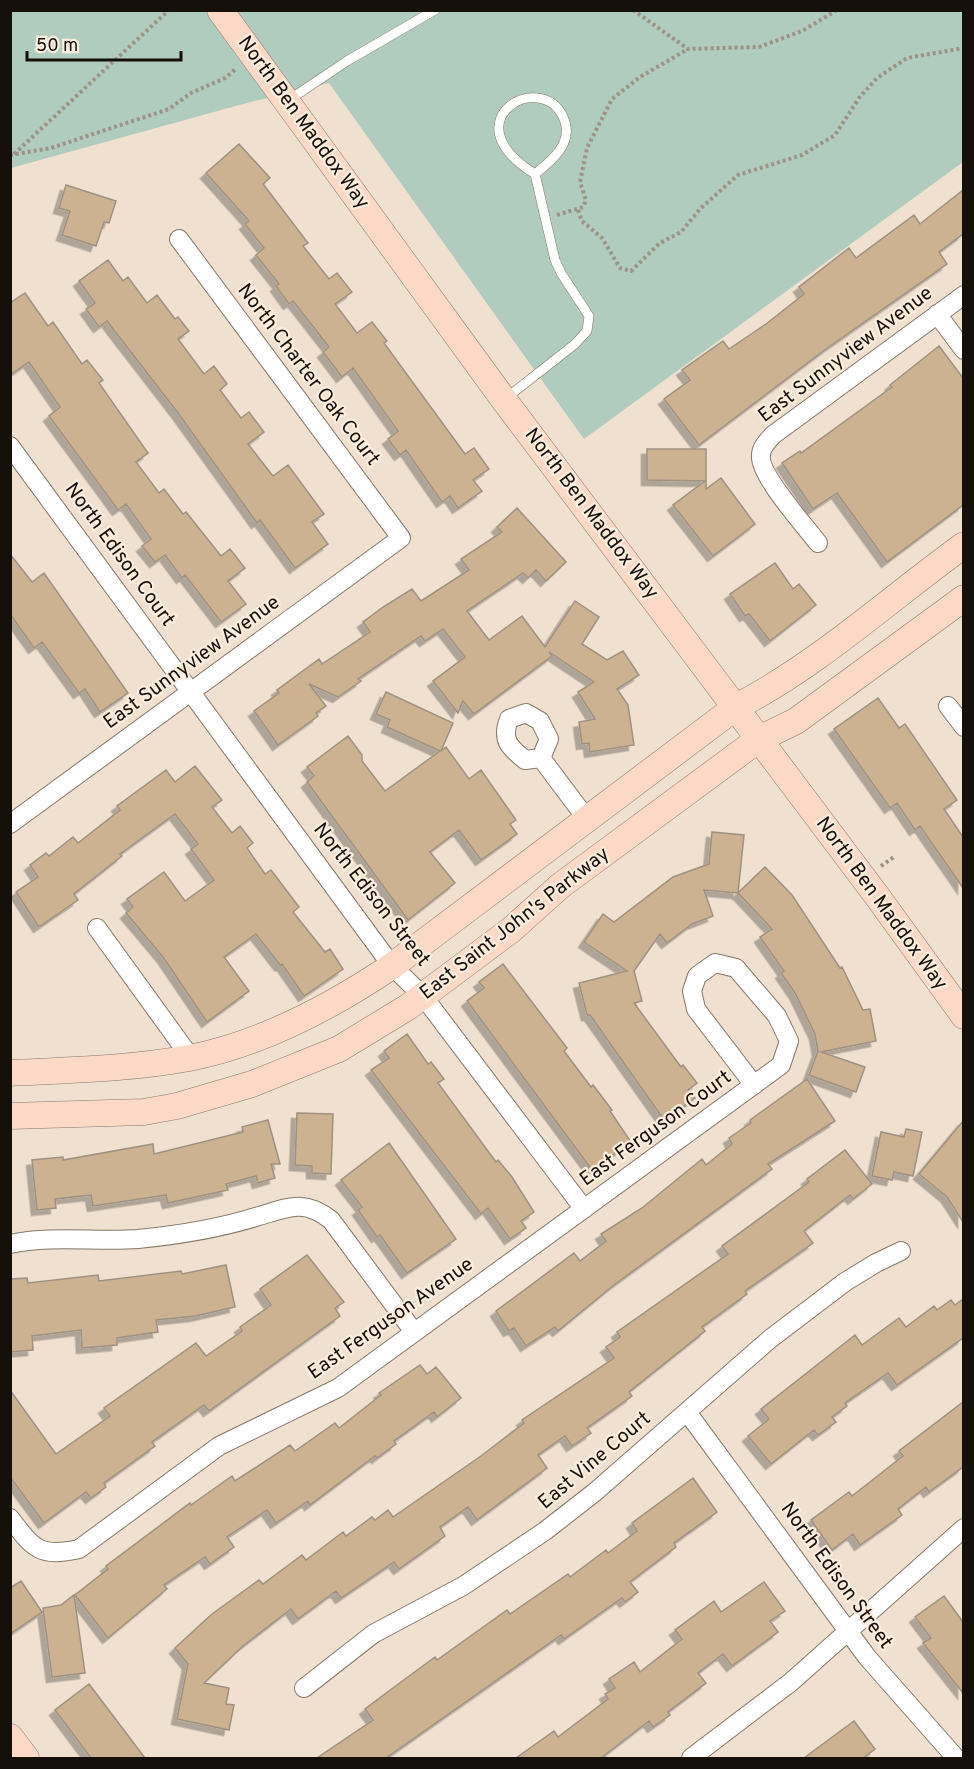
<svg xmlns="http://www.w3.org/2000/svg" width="974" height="1769" font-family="Overpass,sans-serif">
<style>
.green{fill:#b0ccbf}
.building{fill:#cdb292;stroke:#9e9181;stroke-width:1.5;filter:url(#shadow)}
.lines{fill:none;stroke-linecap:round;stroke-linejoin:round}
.lane-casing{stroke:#857869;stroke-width:10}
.street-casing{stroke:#857869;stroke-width:20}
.secondary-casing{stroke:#857869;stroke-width:27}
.path{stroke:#9d9285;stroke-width:4;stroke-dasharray:3 3;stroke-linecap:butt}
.lane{stroke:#fff;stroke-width:9}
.street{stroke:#fff;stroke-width:18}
.secondary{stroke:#fcd9c6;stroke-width:26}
.labels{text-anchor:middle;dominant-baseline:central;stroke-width:4.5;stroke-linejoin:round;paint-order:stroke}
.street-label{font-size:20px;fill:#15100a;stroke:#fceddc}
</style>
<defs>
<filter id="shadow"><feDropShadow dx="-5.5" dy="5.5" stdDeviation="0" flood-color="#0004"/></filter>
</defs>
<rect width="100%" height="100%" fill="#efe0cf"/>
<!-- green -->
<path class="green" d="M11,11H963V162L584,439L329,83L243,104L11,168Z"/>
<!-- building -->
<path class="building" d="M239,144L270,178L263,184L308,243L303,246L329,279L337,273L352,292L335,304L357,333L372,322L387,341L384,343L465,454L474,448L489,469L473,480L482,491L458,508L450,496L442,502L406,450L400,455L388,439L398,431L353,368L342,377L323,352L329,347L293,301L289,304L276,286L279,284L256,255L264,248L245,224L249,221L206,173Z
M66,185L116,201L109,223L104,222L96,246L62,235L70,211L59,208Z
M963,190V234L939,252L947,264L826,349L699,445L664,399L690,380L682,370L723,341L729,349L766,324L804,294L799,287L849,248L856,258L914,215L920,224Z
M108,260L123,281L128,277L147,303L157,295L175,319L178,317L189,331L178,339L204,374L214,366L227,384L220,390L241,418L249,412L264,432L248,444L273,476L288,465L324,514L312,522L328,544L295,568L260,520L257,523L178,413L107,321L99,327L86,309L95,303L79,281Z
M25,293L48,326L53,322L82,364L87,360L103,380L99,383L148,453L136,462L159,493L164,489L183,514L186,512L221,556L230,549L245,568L228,581L246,604L221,622L185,575L182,578L165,555L155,562L142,546L151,539L126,504L118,510L49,416L60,407L29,362L10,375V303Z
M939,346L963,378V505L887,562L837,493L813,509L782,463L800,451L801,453L892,387L890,385Z
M647,449H706V489L721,478L755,524L713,556L673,505L705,481L647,480Z
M517,508L566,562L546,581L536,570L528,578L523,573L467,611L489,640L522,616L545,647L575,601L599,617L582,644L607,660L623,651L639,675L617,689L628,705L634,745L590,752L589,743L582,744L579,722L595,719L578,692L594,682L549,652L552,656L474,714L463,701L458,713L433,681L465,657L443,629L425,641L421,636L358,679L361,681L338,697L309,684L326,706L316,713L318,716L278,745L254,711L279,693L277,690L319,659L322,664L370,632L363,622L383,607L412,589L421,601L469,570L461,559L502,532L497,527Z
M10,554L32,582L44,573L128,693L100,712L85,689L79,693L42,642L34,648L10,614Z
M775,563L793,589L799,584L816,605L770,641L749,614L745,616L730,594Z
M386,692L453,723L441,751L446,747L469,779L481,770L516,820L510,824L517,834L481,860L459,830L430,852L455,883L408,920L307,782L314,776L307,767L348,736L362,755V761L385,791L440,751L387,727L390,720L376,714Z
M878,698L899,728L905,724L957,800L944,809L963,837V888L920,826L915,830L897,803L890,808L834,729Z
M195,766L222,800L212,807L232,833L240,826L253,843L247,848L265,874L271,870L299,907L293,912L325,952L330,949L343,969L304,996L282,964L280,965L256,934L224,957L249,991L207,1022L163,957L126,913L133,907L127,899L164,872L185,901L214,880L191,849L198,844L175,814L120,854L122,856L74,894L78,900L39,927L16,892L38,877L30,865L46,853L49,856L73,837L78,843L120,810L117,806L166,770L175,782Z
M712,832L744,835L738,893L765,867L792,895L840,968L842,967L863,1010L870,1009L876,1041L821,1052L865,1067L856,1092L809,1075L818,1051L815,1034L795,993L781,973L784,971L760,937L772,929L738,893L704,890L713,916L692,924L667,943L660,934L634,971L642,1001L634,1003L681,1067L683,1065L697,1083L688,1090L695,1098L664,1120L590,1015H587L579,983L627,971L584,942L603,914L614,922L673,877L709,864Z
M503,964L567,1048L564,1051L591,1087L593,1085L612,1110L610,1111L631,1142L592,1170L467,1001L484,988L479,982Z
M407,1034L428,1064L431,1062L444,1079L438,1083L496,1162L498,1160L512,1177L534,1212L521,1221L526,1228L510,1239L488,1208L481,1214L371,1070L389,1058L384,1051Z
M807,1079L835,1121L768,1164L772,1169L614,1285L558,1331L555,1327L526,1346L514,1328L509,1331L496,1311L574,1253L580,1261L606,1241L601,1234L642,1208L702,1159L706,1165L732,1144L729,1138L751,1123L750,1120Z
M297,1113L333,1114L331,1174L312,1173V1166L295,1165Z
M268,1120L280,1164H271L275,1178L258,1183L256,1176L226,1184L228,1190L168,1203L166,1195L93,1206L91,1195L55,1199L56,1208L37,1210L32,1160L63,1157V1160L153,1144L154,1154L243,1132L242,1127Z
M963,1121V1222L947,1197L919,1174Z
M906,1129L922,1132L913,1176L894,1172L892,1180L872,1176L881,1132L904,1137Z
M389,1143L456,1239L407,1273L380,1235L377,1237L358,1210L362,1207L341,1180Z
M845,1150L872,1184L853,1199L850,1195L804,1231L813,1243L745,1291L747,1294L702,1327L705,1331L629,1392L632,1396L587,1428L591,1433L572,1446L565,1436L538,1455L547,1468L477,1520L468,1507L440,1527L445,1536L399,1569L394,1562L341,1598L336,1591L298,1619L291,1609L243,1646L204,1683L229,1688L226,1704L234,1705L229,1730L177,1719L188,1664L175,1648L212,1614L259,1580L263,1584L302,1555L306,1560L343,1532L346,1536L372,1517L375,1520L388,1510L393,1517L481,1456L524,1423L522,1420L614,1358L606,1347L620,1337L617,1332L728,1254L722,1246L809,1182L807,1179Z
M307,1255L344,1302L335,1308L340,1316L209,1411L204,1405L152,1442L155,1446L104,1483L106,1487L91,1498L86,1492L44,1523L10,1477V1390L56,1454L110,1416L104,1408L196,1343L206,1356L242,1331L240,1327L271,1305L260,1289Z
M226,1265L235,1307L195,1316L156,1320L158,1332L117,1338V1345L82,1348L81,1330L32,1336L33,1350L10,1352V1279L27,1278L28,1283L98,1275L99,1281L181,1271L182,1274Z
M963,1299V1338L897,1385L888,1373L845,1403L847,1406L832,1417L836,1422L818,1435L814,1430L771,1464L748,1436L769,1419L761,1409L855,1335L862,1345L899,1318L906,1327L934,1306L937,1310L951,1300L955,1305Z
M420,1365L427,1374L436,1367L461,1398L437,1417L434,1412L394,1441L396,1444L377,1458L375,1456L310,1505L308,1501L276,1523L267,1510L227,1537L234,1547L210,1564L205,1557L164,1585L167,1589L108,1638L75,1595L108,1569L106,1566L190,1503L191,1505L232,1476L235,1481L290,1445L295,1451L335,1423L339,1428L381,1395L379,1393Z
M963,1402V1467L929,1492L926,1487L898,1509L902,1515L860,1545L853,1534L832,1550L811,1520L849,1492L852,1496L903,1456L899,1451Z
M693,1478L717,1512L674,1543L676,1547L630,1582L638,1592L625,1602L622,1598L564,1639L561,1635L386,1758H317L373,1720L365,1709L401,1682L435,1657L437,1660L507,1610L510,1614L568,1574L570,1577L606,1550L608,1553L637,1531L632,1523Z
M21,1581L42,1612L10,1634V1588Z
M764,1582L785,1611L770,1621L778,1632L732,1666L723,1654L698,1673L706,1683L668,1712L670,1715L653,1727L649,1721L601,1758H516L554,1731L558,1737L608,1699L605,1694L615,1688L609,1679L634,1662L640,1672L682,1639L675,1630L714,1601L721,1612Z
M74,1595L85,1673L52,1677L43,1608L61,1605Z
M944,1596L963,1622V1693L923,1643L931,1638L915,1617Z
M89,1684L145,1758H91L55,1710Z
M854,1721L875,1749L863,1758H804Z"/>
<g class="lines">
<defs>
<path id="lane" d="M289,100L347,61L435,10
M505,399L575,344L587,331L589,316L561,273L555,260L535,174C551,161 572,145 565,122C547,65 446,119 535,174"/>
<path id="street" d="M937,314L964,350
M10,446L392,966L423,996L584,1209
M818,543C806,527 758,474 761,455C761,447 768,441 773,435L964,295
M948,706L964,727
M541,758L525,760C509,747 501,740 509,719L526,713L540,721L549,739L541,758L586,818
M10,824L401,538L179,239
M97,928L191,1058
M10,1244C52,1235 96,1242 138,1239C179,1235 221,1228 259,1216C290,1207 304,1199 331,1220L414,1332
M687,1412L867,1657L956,1758
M10,1518C33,1548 39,1558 79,1549L219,1446L338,1388L781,1065L789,1041L777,1016L736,968L715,963L697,976L692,991L696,1009L754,1085
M304,1688L373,1634L463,1586L545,1531L595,1492L770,1339L845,1282L876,1263L901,1251
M691,1758L791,1682L964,1528"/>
<path id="secondary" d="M220,10L504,400L877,896L964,1016
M10,1073C70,1070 130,1069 189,1058C262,1044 331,1007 392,966L736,707C819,664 888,600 964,545
M10,1116L144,1112L177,1106L252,1084L339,1049L408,1007L511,930L560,886L759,739L796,721L964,598
M10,1737L26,1758"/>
</defs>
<!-- lane casing -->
<use href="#lane" class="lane-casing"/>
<!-- street casing -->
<use href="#street" class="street-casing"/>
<!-- secondary casing -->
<use href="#secondary" class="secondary-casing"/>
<!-- path -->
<path class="path" d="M633,10L688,49L759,47L802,31L837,10
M14,154L169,10
M10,155L51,148L169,109L191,93L225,78L237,68
M578,210L582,221L602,238L620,268L631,271L660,243L681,232L700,209L738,175L802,155L835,135L859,98L877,78L907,58L964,48
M557,215L583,207L586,200L580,182L587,148L612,99L640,77L688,49
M881,866L895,856"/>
<!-- lane -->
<use href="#lane" class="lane"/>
<!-- street -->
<use href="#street" class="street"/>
<!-- secondary -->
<use href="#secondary" class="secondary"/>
</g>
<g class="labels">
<!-- street labels -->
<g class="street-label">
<text transform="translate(303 123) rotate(54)">North Ben Maddox Way</text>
<text transform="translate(846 355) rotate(-37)">East Sunnyview Avenue</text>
<text transform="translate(308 375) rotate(53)">North Charter Oak Court</text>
<text transform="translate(591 514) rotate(53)">North Ben Maddox Way</text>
<text transform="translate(119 555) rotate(54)">North Edison Court</text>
<text transform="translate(192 663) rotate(-36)">East Sunnyview Avenue</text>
<text transform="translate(371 895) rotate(52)">North Edison Street</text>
<text transform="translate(881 904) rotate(54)">North Ben Maddox Way</text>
<text transform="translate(515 924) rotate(-38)">East Saint John's Parkway</text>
<text transform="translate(656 1129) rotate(-36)">East Ferguson Court</text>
<text transform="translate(391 1319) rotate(-35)">East Ferguson Avenue</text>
<text transform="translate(595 1461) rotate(-40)">East Vine Court</text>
<text transform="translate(836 1576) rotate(54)">North Edison Street</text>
</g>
</g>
<!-- border -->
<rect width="974" height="1769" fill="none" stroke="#15100a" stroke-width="24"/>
<!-- scale -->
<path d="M27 51v9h154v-9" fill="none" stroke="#15100a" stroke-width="3"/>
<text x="36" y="51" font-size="18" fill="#15100a" stroke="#fceddc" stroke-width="4.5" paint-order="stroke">50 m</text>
</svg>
